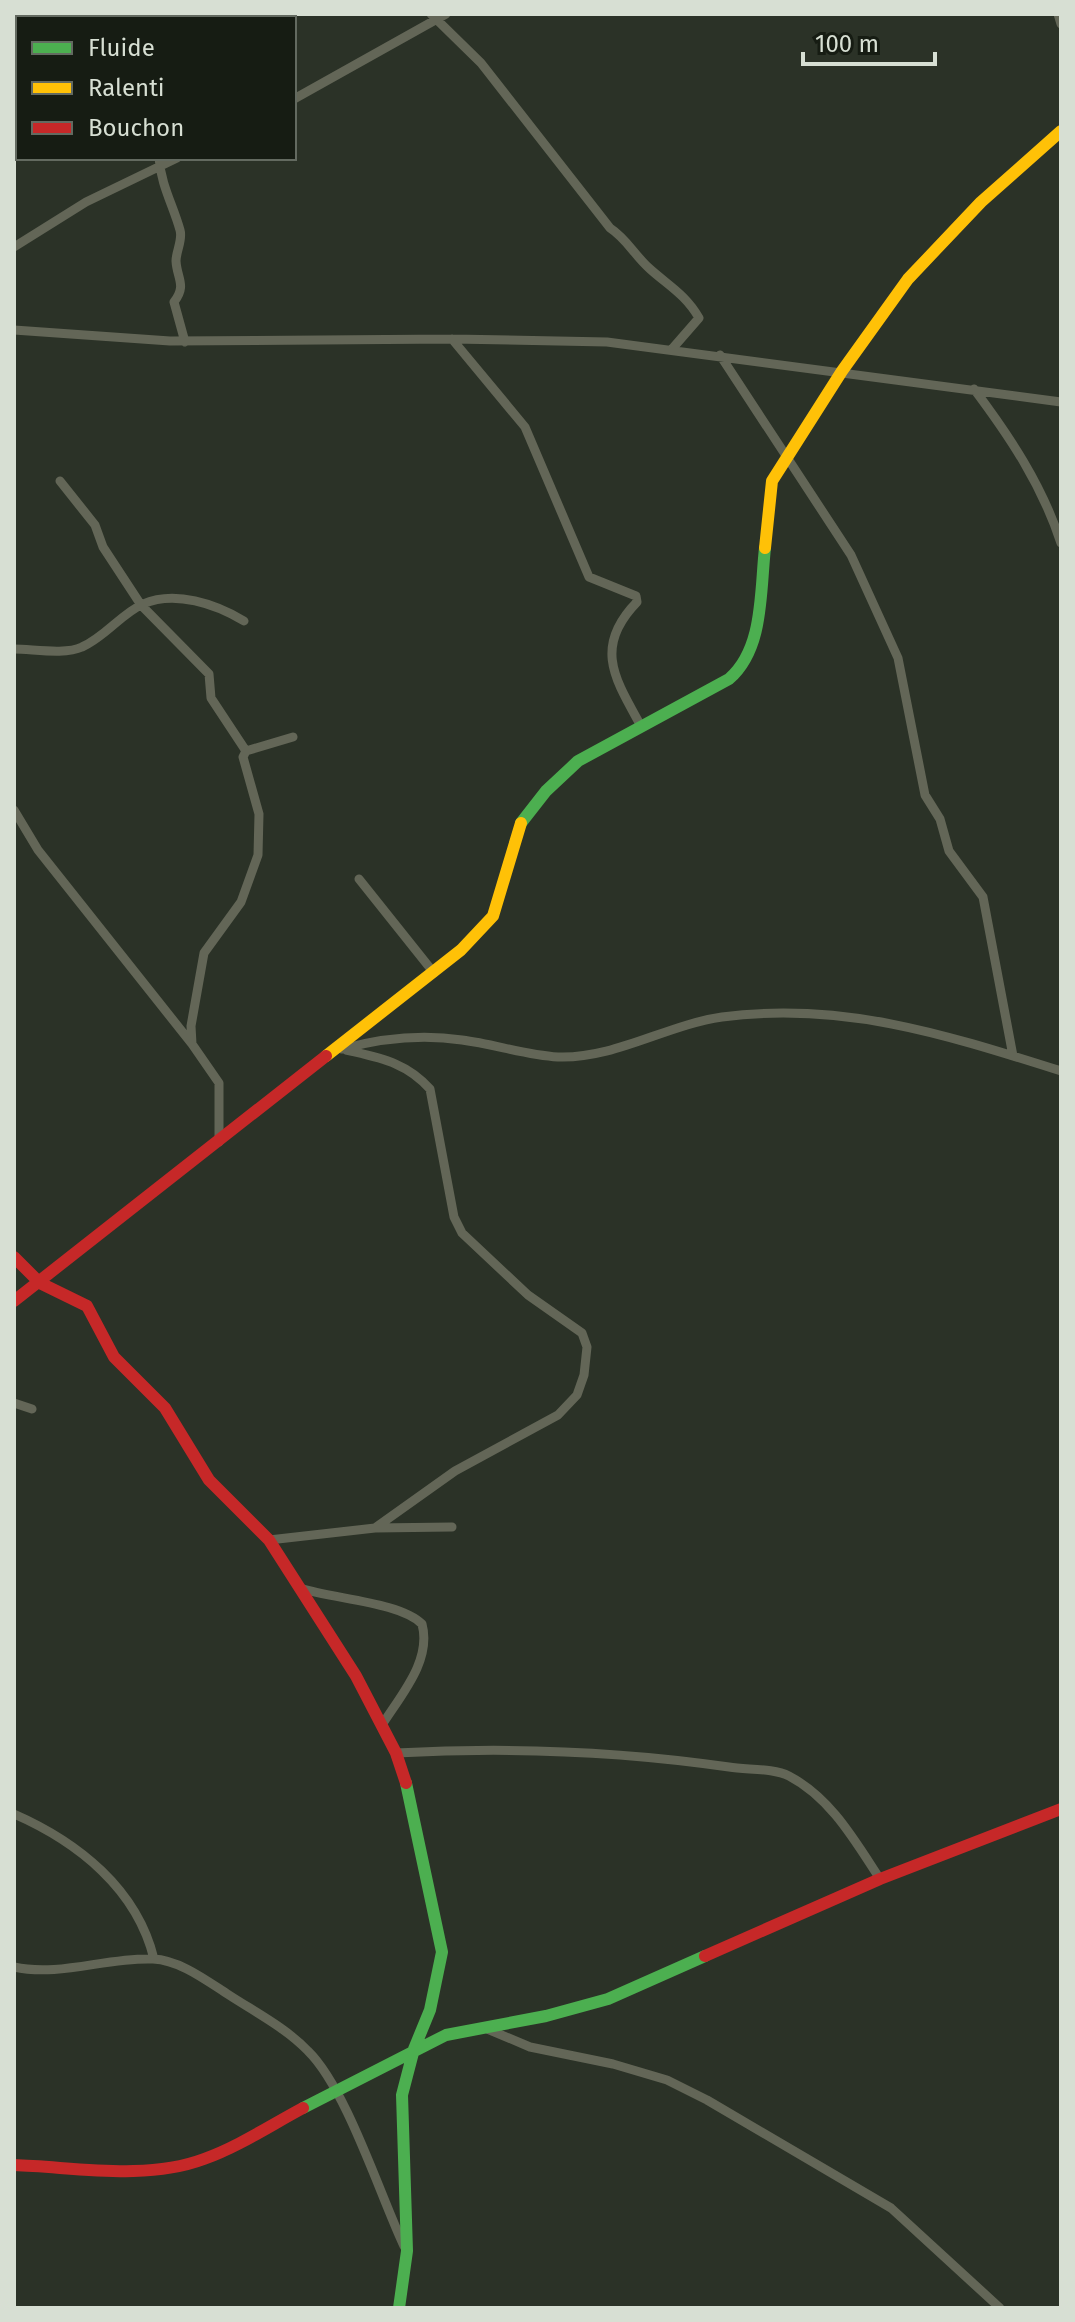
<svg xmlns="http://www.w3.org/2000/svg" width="1075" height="2322" font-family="'Fira Sans',sans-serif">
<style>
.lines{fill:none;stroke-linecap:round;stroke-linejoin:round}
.street{stroke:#636657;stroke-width:9}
.fast{stroke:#4caf50;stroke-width:12}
.slow{stroke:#ffc107;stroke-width:12}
.jam{stroke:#c62828;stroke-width:12}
</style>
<rect width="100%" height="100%" fill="#2b3227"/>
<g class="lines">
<!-- street -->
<path class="street" d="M149,14L150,18
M431,14L481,63L610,228C627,239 635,256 650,269C669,286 686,295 699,318L672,349
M1058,14L1061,24
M294,99L446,14
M159,158C161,185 173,205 180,230C183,240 176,251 176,261C177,279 187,285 174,302L185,342
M14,247L86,202L177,158
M14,330L170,341L452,339L607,342L1061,402
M452,339L525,427L589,577L636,596L637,602C593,647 615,679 641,726
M720,355L851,555L898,658L925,795L940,819L949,851L983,897L1013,1056
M974,389C1010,437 1042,485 1061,543
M60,481L95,525L103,547L141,605L209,674L211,698L246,751
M14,649C33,649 65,655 82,647C105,637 121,614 143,604C175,590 216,604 244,621
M14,810L38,850L192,1044
M359,879L434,973
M342,1049C382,1038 421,1034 462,1040C494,1044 525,1055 558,1057C615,1059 666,1025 722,1017C843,1001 947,1035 1061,1071
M346,1050C380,1058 406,1062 430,1089L454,1217L462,1233L528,1295L582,1333L587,1347L584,1375L577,1395L558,1415L455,1471L375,1528
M219,1142V1083L192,1044L191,1026L204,953L241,902L258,855L259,814L243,757L246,751L293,737
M14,1403L32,1409
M269,1540L375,1528L452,1527
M300,1588C333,1599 400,1602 422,1624C432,1661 400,1696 382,1725
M396,1753C507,1747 619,1751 729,1767C747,1770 773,1768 789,1776C831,1798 855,1841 880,1879
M14,1814C78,1842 137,1889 154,1959
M14,1967C60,1977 107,1957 153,1959C180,1960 207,1981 229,1995C255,2012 286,2028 308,2051C346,2088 380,2195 404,2246
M485,2028L530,2047L613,2064L667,2080L707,2100L891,2208L1000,2308"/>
<!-- fast -->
<path class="fast" d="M521,823L546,791L578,761L729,679C764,649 760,592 765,548
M303,2108L446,2035L546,2016L608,1999L705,1956
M399,2308L407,2251L402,2095L414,2049L430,2010L442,1952L406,1783"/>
<!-- slow -->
<path class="slow" d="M765,548L772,481L842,371L908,279L981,202L1061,131
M326,1056L461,950L493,916L521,823"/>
<!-- jam -->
<path class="jam" d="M14,1257L40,1283L87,1306L114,1357L165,1408L209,1480L269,1540L356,1676L396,1753L406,1783
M14,1301L326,1056
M705,1956L880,1879L1061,1809
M14,2165C75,2167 145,2181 204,2159C238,2147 271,2125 303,2108"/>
</g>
<!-- border -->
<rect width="1075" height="2322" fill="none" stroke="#d7dfd3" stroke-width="32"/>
<!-- legend -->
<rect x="16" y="16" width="280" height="144" fill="#161c13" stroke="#636a60" stroke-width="2"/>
<rect x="32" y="42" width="40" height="12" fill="#4caf50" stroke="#636a60" stroke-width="2"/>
<text x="88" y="56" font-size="24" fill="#d7dfd3">Fluide</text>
<rect x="32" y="82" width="40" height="12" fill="#ffc107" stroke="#636a60" stroke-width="2"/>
<text x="88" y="96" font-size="24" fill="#d7dfd3">Ralenti</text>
<rect x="32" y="122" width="40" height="12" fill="#c62828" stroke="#636a60" stroke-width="2"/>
<text x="88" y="136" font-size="24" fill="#d7dfd3">Bouchon</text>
<!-- scale -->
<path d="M803 52v12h132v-12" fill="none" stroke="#d7dfd3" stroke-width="4"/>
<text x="815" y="52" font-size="24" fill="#d7dfd3" stroke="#161c13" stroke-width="6" paint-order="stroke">100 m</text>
</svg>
